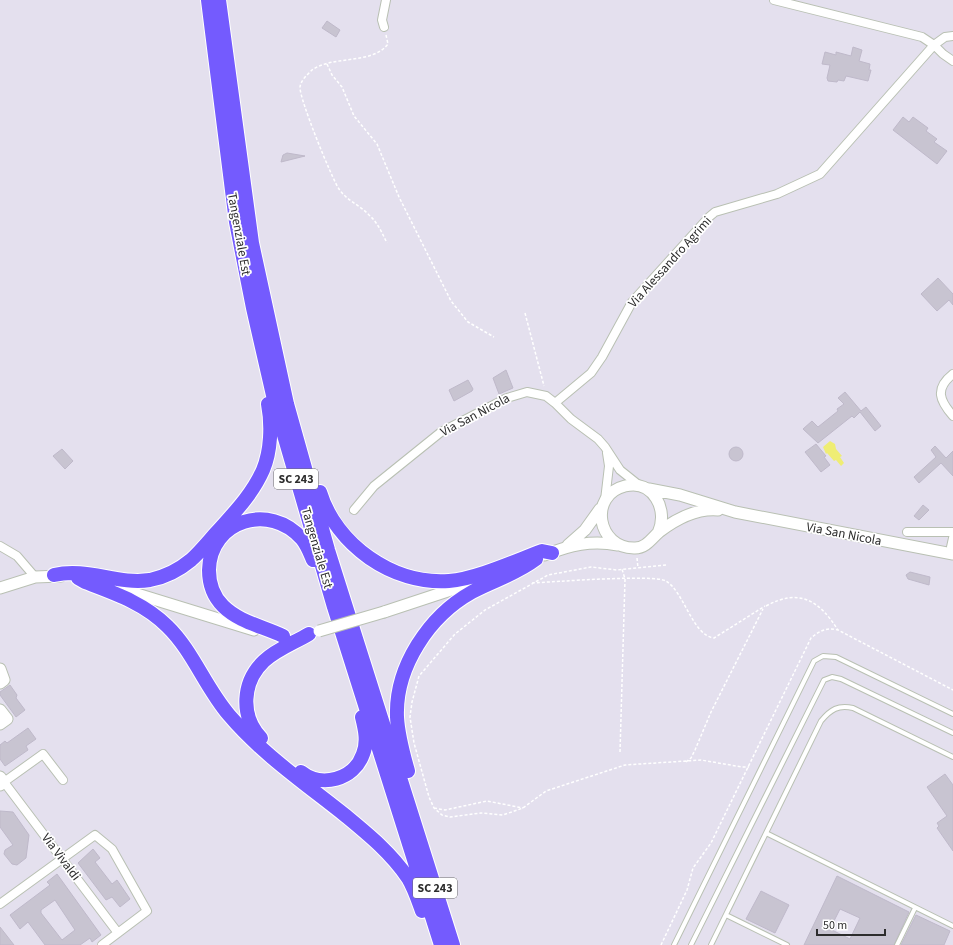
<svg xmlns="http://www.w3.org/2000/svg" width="953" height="945" font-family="'Source Sans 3',sans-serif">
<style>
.water{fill:#efed74}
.building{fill:#c8c4d1;stroke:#bfb9ca;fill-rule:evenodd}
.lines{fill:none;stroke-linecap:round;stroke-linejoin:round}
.lane-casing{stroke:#b9c0b3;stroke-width:6}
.street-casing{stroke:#b9c0b3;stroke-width:10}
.secondary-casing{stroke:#b9c0b3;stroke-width:13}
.highway-casing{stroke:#fff;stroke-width:16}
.path{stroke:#fff;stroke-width:1.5;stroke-dasharray:3 2;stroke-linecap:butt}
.lane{stroke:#fff;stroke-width:4}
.street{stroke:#fff;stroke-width:8}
.secondary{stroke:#fff;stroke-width:11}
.highway{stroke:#745bfe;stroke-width:14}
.secondary-bridge-casing{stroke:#b9c0b3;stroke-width:13;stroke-linecap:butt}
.secondary-bridge{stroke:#fff;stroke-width:11}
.labels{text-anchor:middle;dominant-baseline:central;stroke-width:3.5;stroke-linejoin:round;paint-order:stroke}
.shield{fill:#fff;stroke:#6c6c6c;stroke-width:1}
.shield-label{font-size:12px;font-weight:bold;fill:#2d2d2d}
.street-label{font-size:13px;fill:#2d2d2d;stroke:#fff}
</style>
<rect width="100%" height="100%" fill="#e4e0ee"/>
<!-- water -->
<path class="water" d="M830,441L835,444L836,449L842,456L840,457L844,463L841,466L836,460L834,461L827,453L826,454L823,447Z"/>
<!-- building -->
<path class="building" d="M327,21L340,30L336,37L322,28Z
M853,47L862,50L859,61L870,64L869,70H871L868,81L846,76L844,81L838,80L837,82L828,81L827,78L830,65L822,64L825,52L836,55V52L851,56Z
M903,117L909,122L913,117L928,128L926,131L937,139L934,142L947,151L937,164L893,130Z
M287,153L305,156L281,162L283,155Z
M938,278L953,294V305L949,300L937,311L921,294Z
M506,370L513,388L499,394L493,378Z
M468,380L473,389L472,391L454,401L449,390Z
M845,392L861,411L866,407L881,426L875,431L860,412L854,418L852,416L818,443L803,429L812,421L818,427L838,411L837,409L844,404L838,398Z
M816,444L826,456L824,457L830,465L821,472L805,452Z
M935,446L946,458L953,451V476L941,463L919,483L914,477L936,457L931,450Z
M729 454a7 7 0 1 1 14 0a7 7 0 1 1-14 0Z
M62,449L73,461L65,469L53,456Z
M923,505L929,510L919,520L914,516Z
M910,572L930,577L929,585L908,579L906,575Z
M10,685L17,695L16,698L25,710L16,717L0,695V692Z
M28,728L36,739L26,746L28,750L5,766L0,759V745L5,741L7,743Z
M945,774L953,785V851L937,828L939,826L937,823L947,816L927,787Z
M0,811L13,812L29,835L26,858L17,865L12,864L4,854L5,850L13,845L0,827Z
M93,849L100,858L95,862L112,884L117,880L130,899L120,907L112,897L106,900L78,863Z
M57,874L101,935L92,942L90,938L80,945H45L28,922L20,929L10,915L50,885L47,882ZM55,900L75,930L62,940L41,913V910Z
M837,876L909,912L894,945H804ZM840,909L860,918L850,939L830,929Z
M761,891L789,905L775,933L746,919Z
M916,915L950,931L944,945H901Z
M0,927L14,945H0Z"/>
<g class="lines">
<defs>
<path id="lane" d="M766,833L953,926
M726,915L787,945
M674,945L814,661L823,656L836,657L953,714
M691,945L824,680L832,677L841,679L953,733
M711,945L821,721C831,709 838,705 853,708L953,757
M897,945L915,908"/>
<path id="street" d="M774,0L922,37L934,45L945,37L953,36
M384,27L382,20L386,0
M953,374C934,389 940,401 953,416
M555,403L591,373L602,357L632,302L709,217L715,212L777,194L820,174L934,45L943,54L953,61
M605,500L609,466L607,453
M354,510L374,486L441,432L507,398L527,392L546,396L555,403L571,419L598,439L605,447L620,470L640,486
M907,532H953
M953,538L951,547L953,550
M0,546L17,556L35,577
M63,780L43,754L4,782L118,933
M0,904L95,835L112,849L147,911L102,945"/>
<path id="secondary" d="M649,489L680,495L735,512L953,554
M658,533C669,510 653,479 625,486C588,495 597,549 635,548C646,548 652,538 659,532C676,519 696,508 718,510
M568,545L585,530L600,509
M545,555C570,545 591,540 618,545
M111,586L254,630
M0,588L35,577L61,576
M384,612L484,579
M0,669L4,680L0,683
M0,710L7,719L0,724
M0,777L4,782L0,785"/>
<path id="highway" d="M208,0L236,222L253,308L275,404L334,607L441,945
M219,0L252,243L287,404L328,550L453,945
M320,492C336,545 393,585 449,581C476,579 515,561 542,551L552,553
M54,575C87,567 117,585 150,580C165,577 179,570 191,560C200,552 208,542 216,533C233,514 252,495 263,470C271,451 272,425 268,404
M78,578L85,582C114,593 144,603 167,626C193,651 205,687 229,715C262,754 306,784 346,816C369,835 391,853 408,878C414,888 418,900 422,911
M283,636C262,626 239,622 223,606C213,596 209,583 209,570C210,520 270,502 302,539C307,545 310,553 313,560
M261,738C240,716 242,682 264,661C277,649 294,643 309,634
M408,771C403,753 398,736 397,717C395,667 429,616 472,592C494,580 515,575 536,559
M301,772C321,788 354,780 363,754C368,742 365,729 362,717"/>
</defs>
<!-- lane casing -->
<use href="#lane" class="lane-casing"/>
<!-- street casing -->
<use href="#street" class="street-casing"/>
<!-- secondary casing -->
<use href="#secondary" class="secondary-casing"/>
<!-- highway casing -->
<use href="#highway" class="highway-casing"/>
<!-- path -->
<path class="path" d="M386,35L388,44C372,65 333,55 312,70C307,75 301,80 300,87C299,98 332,179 339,189C347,201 360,205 369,215C378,223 382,233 387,243
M327,64L332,75L342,87L354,116L377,144L399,197L451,301L468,322L494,337
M525,313L544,386
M637,558L638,568
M666,565L617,570L591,567L548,575L485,610L455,634L419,676L412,702L410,717L414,743L429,797L434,808L442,815L450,817L481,813L503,815L523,808L546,791L625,765L701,760L742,767H749
M532,583C553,582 654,574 666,581C685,593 692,635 714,638L765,606
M766,606C799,588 819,600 838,630
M620,752L625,579L622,569
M686,762L691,758L695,750L711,712L763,609
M434,808L445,810L487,801L523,808
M661,945L687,890L693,868L711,843L811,638C819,631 827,627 838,630L953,690"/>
<!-- lane -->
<use href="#lane" class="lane"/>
<!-- street -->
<use href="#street" class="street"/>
<!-- secondary -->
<use href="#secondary" class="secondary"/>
<!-- highway -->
<use href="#highway" class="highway"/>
<defs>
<path id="secondary-bridge" d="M319,631L384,612"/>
</defs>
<!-- secondary-bridge casing -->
<use href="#secondary-bridge" class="secondary-bridge-casing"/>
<!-- secondary-bridge -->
<use href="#secondary-bridge" class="secondary-bridge"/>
</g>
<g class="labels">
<!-- shield labels -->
<g class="shield">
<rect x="274" y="469" width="44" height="20" rx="3"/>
<rect x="413" y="878" width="44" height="20" rx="3"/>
</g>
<g class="shield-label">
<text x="296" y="479">SC 243</text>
<text x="435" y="888">SC 243</text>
</g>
<!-- street labels -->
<g class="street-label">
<text transform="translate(239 234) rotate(80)">Tangenziale Est</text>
<text transform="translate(670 262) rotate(-48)">Via Alessandro Agrimi</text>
<text transform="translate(475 415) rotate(-28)">Via San Nicola</text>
<text transform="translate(844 534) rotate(11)">Via San Nicola</text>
<text transform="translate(317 548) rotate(74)">Tangenziale Est</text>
<text transform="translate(61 857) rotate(53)">Via Vivaldi</text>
</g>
</g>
<!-- scale -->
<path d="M817 929v6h68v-6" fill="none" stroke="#2d2d2d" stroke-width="2"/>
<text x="823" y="929" font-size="12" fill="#2d2d2d" stroke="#ffffff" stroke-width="3" paint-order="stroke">50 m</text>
</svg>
